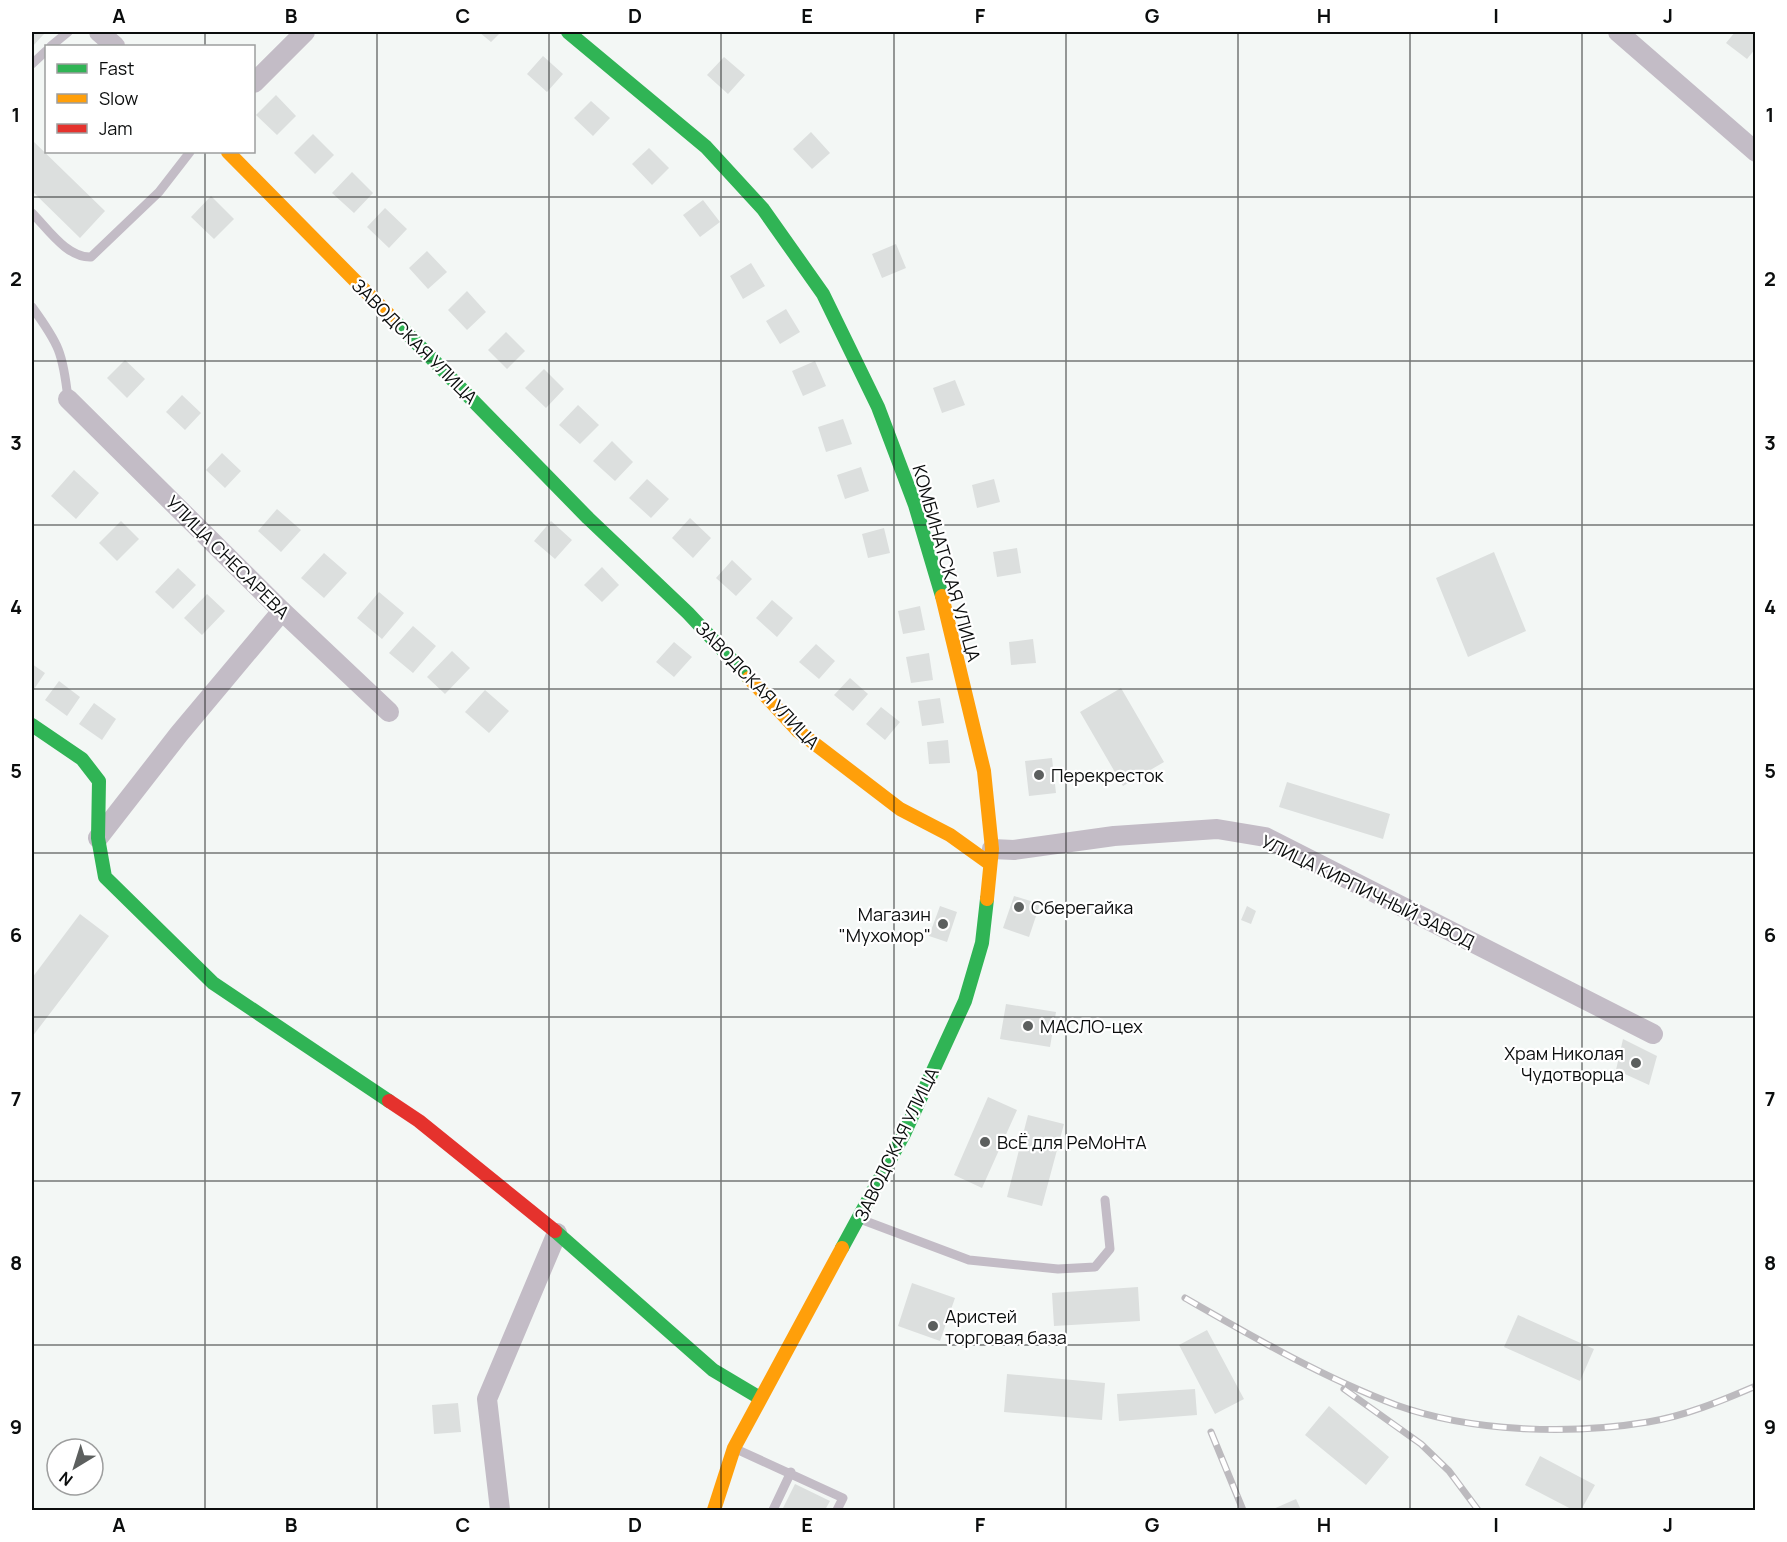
<svg xmlns="http://www.w3.org/2000/svg" width="1787" height="1542" font-family="Manrope,sans-serif">
<style>
.building{fill:#dcdfde}
.lines{fill:none;stroke-linecap:round;stroke-linejoin:round}
.lane{stroke:#c3bcc6;stroke-width:9}
.street{stroke:#c3bcc6;stroke-width:20}
.fast{stroke:#30b455;stroke-width:14}
.slow{stroke:#ff9f0a;stroke-width:14}
.jam{stroke:#e5322d;stroke-width:14}
.rail-casing{stroke:#bcbabe;stroke-width:7}
.rail{stroke:#fff;stroke-width:4.5;stroke-dasharray:14;stroke-linecap:butt}
.grid{fill:none;stroke:#0b0d0d;stroke-width:1.5;stroke-opacity:0.55}
.poi-dot{fill:#5c5f5e;stroke:#fff;stroke-width:2}
.labels{text-anchor:middle;dominant-baseline:central;stroke-width:4.5;stroke-linejoin:round;paint-order:stroke}
.street-label{font-size:18px;fill:#0b0d0d;stroke:#fff}
.poi-label{font-size:18px;fill:#0b0d0d;stroke:#fff;text-anchor:start}
.neatline{fill:none;stroke:#0b0d0d;stroke-width:2}
.grid-label{font-size:20px;text-anchor:middle;font-weight:bold;fill:#0b0d0d}
</style>
<rect width="100%" height="100%" fill="#f3f7f5"/>
<!-- building -->
<path class="building" d="M32,32L44,34L32,47Z
M479,32H501L491,42Z
M1735,32L1756,33V48L1747,59L1726,43Z
M543,56L563,74L547,92L527,74Z
M724,57L745,75L728,94L707,75Z
M276,95L296,116L277,135L256,115Z
M591,101L610,118L593,136L574,118Z
M811,132L830,153L812,169L793,149Z
M313,134L334,155L315,174L294,153Z
M32,140L105,211L80,238L32,191Z
M649,148L669,168L652,185L632,164Z
M352,172L373,193L354,213L332,193Z
M211,196L234,219L214,239L191,217Z
M703,200L720,222L700,237L683,215Z
M385,208L407,229L389,248L367,227Z
M896,244L906,268L882,278L872,254Z
M427,251L447,272L428,289L409,268Z
M751,263L765,286L743,299L730,276Z
M467,291L486,312L467,330L448,310Z
M786,309L800,332L780,344L766,321Z
M506,332L525,351L507,369L488,350Z
M125,360L145,379L127,398L107,378Z
M815,361L826,386L803,396L792,371Z
M544,369L564,389L546,408L525,388Z
M955,380L965,405L942,413L933,388Z
M182,395L201,413L185,430L166,412Z
M578,405L599,425L580,444L559,425Z
M843,419L852,444L826,452L818,427Z
M612,441L633,462L615,481L593,461Z
M222,453L241,471L225,488L206,470Z
M861,467L869,491L845,499L837,475Z
M74,470L99,493L76,519L51,496Z
M647,479L669,499L651,518L629,498Z
M994,479L1000,502L977,508L972,485Z
M277,509L301,530L281,552L258,531Z
M690,518L711,538L693,558L672,538Z
M121,521L139,539L117,561L99,543Z
M551,521L572,540L555,559L534,541Z
M884,528L890,553L868,558L862,534Z
M1017,548L1021,573L997,577L993,552Z
M1494,552L1526,631L1468,657L1436,578Z
M324,553L347,573L324,598L301,578Z
M732,560L752,579L736,596L716,578Z
M602,567L619,585L602,602L584,585Z
M178,568L196,585L173,609L155,592Z
M379,592L404,613L382,639L357,618Z
M207,594L225,611L202,635L184,618Z
M772,600L793,618L777,637L756,618Z
M920,606L925,630L903,634L898,611Z
M413,626L436,646L413,673L389,653Z
M1033,639L1036,663L1011,665L1009,642Z
M674,642L692,657L674,677L656,662Z
M816,644L835,661L819,679L799,662Z
M452,651L470,668L445,694L427,677Z
M929,653L933,680L911,683L906,657Z
M32,664L45,673L32,692Z
M850,678L868,694L853,711L834,695Z
M59,681L80,697L67,716L45,700Z
M1121,688L1164,762L1123,786L1080,712Z
M485,690L509,711L489,733L465,712Z
M940,698L944,723L922,726L918,701Z
M94,703L116,719L102,740L79,724Z
M881,707L900,722L885,740L866,724Z
M948,740L950,763L929,764L927,742Z
M1052,758L1056,793L1029,796L1025,761Z
M1287,782L1390,814L1383,839L1279,807Z
M1014,896L1040,904L1029,937L1003,928Z
M940,906L957,912L947,942L929,936Z
M1247,906L1256,911L1251,924L1241,920Z
M80,914L109,936L32,1037V978Z
M1006,1004L1056,1012L1050,1047L1000,1039Z
M1623,1039L1657,1056L1649,1085L1616,1070Z
M988,1097L1017,1110L982,1188L954,1175Z
M1028,1115L1064,1124L1042,1206L1007,1197Z
M912,1283L955,1298L940,1341L898,1326Z
M1138,1287L1140,1321L1054,1326L1052,1293Z
M1518,1315L1594,1349L1580,1381L1504,1347Z
M1207,1330L1244,1399L1215,1414L1179,1345Z
M1007,1374L1105,1383L1102,1420L1004,1412Z
M1195,1389L1197,1415L1119,1421L1117,1394Z
M458,1403L461,1432L434,1434L432,1405Z
M1329,1406L1389,1457L1366,1485L1305,1435Z
M1540,1456L1595,1485L1581,1510H1573L1525,1485Z
M795,1484L830,1501L825,1510H782Z
M1296,1499L1301,1510H1271Z"/>
<g class="lines">
<!-- lane -->
<path class="lane" d="M51,46L68,32
M32,64L46,51
M32,213C48,229 67,258 91,257L159,192L190,152
M32,307C59,344 63,353 68,399
M860,1219L969,1260L1058,1269L1095,1267L1110,1249L1105,1200
M736,1449L843,1498L837,1510
M773,1510L791,1472"/>
<!-- street -->
<path class="street" d="M99,32L115,46
M1618,32L1756,152
M254,83L305,32
M68,399L282,611L389,712
M98,838L179,734L282,611
M992,849L1014,850L1114,836L1217,829L1265,837L1653,1034
M500,1510L487,1399L557,1233"/>
<!-- fast -->
<path class="fast" d="M568,32L706,147L763,209L823,294L878,407L915,505L942,596
M394,320L588,518L688,613L749,678
M32,725L82,759L99,781L98,838L105,877L213,983L389,1101
M555,1231L713,1370L760,1398
M842,1248L904,1134L965,1001L982,943L987,899"/>
<!-- slow -->
<path class="slow" d="M228,152L394,320
M942,596L984,771L992,849L987,899
M749,678L798,731L900,809L950,835L989,863
M714,1510L734,1448L842,1248"/>
<!-- jam -->
<path class="jam" d="M389,1101L419,1121L555,1231"/>
<defs>
<path id="rail" d="M1185,1298C1253,1337 1322,1377 1396,1405C1471,1432 1570,1435 1648,1422C1685,1416 1721,1401 1756,1386
M1344,1389L1421,1444L1449,1471L1478,1510
M1211,1432L1243,1510"/>
</defs>
<!-- rail casing -->
<use href="#rail" class="rail-casing"/>
<!-- rail -->
<use href="#rail" class="rail"/>
</g>
<!-- grid -->
<path class="grid" d="M205,32V46M377,32V1510M549,32V1510M721,32V1510M894,32V1510M1066,32V1510M1238,32V1510M1410,32V1510M1582,32V1510M205,152V1510M32,197H1756M32,361H1756M32,525H1756M32,689H1756M32,853H1756M32,1017H1756M32,1181H1756M32,1345H1756"/>
<!-- markers -->
<g class="poi-dot">
<circle cx="1039" cy="775" r="6"/>
<circle cx="1019" cy="907" r="6"/>
<circle cx="943" cy="924" r="6"/>
<circle cx="1028" cy="1026" r="6"/>
<circle cx="1636" cy="1063" r="6"/>
<circle cx="985" cy="1142" r="6"/>
<circle cx="933" cy="1326" r="6"/>
</g>
<g class="labels">
<!-- street labels -->
<g class="street-label">
<text transform="translate(415 341) rotate(45)">ЗАВОДСКАЯ УЛИЦА</text>
<text transform="translate(228 557) rotate(45)">УЛИЦА СНЕСАРЕВА</text>
<text transform="translate(947 563) rotate(74)">КОМБИНАТСКАЯ УЛИЦА</text>
<text transform="translate(758 685) rotate(46)">ЗАВОДСКАЯ УЛИЦА</text>
<text transform="translate(1368 891) rotate(26)">УЛИЦА КИРПИЧНЫЙ ЗАВОД</text>
<text transform="translate(896 1144) rotate(-64)">ЗАВОДСКАЯ УЛИЦА</text>
</g>
<!-- poi labels -->
<g class="poi-label">
<text x="1051" y="775">Перекресток</text>
<text x="1031" y="907">Сберегайка</text>
<text x="931" y="914" text-anchor="end">Магазин<tspan x="931" dy="21">"Мухомор"</tspan></text>
<text x="1040" y="1026">МАСЛО-цех</text>
<text x="1624" y="1053" text-anchor="end">Храм Николая<tspan x="1624" dy="21">Чудотворца</tspan></text>
<text x="997" y="1142">ВсЁ для РеМоНтА</text>
<text x="945" y="1316">Аристей<tspan x="945" dy="21">торговая база</tspan></text>
</g>
</g>
<!-- border -->
<rect width="1787" height="1542" fill="none" stroke="#ffffff" stroke-width="66"/>
<!-- legend -->
<rect x="45" y="45" width="210" height="108" fill="#ffffff" stroke="#9d9e9e" stroke-width="1.5"/>
<rect x="57" y="64" width="30" height="9" fill="#30b455" stroke="#9d9e9e" stroke-width="1.5"/>
<text x="99" y="75" font-size="18" fill="#0b0d0d">Fast</text>
<rect x="57" y="94" width="30" height="9" fill="#ff9f0a" stroke="#9d9e9e" stroke-width="1.5"/>
<text x="99" y="105" font-size="18" fill="#0b0d0d">Slow</text>
<rect x="57" y="124" width="30" height="9" fill="#e5322d" stroke="#9d9e9e" stroke-width="1.5"/>
<text x="99" y="135" font-size="18" fill="#0b0d0d">Jam</text>
<!-- north arrow -->
<g transform="translate(75 1467) rotate(218)"><circle r="28" fill="#ffffff" stroke="#9d9e9e" stroke-width="1.5"/>
<path d="M0-4.5L10 22L0 15L-10 22Z" fill="#5c5f5e"/>
<text y="-9" font-size="16" font-weight="bold" text-anchor="middle" fill="#0b0d0d">N</text>
</g>
<rect x="33" y="33" width="1721" height="1476" class="neatline"/>
<g class="grid-label">
<text x="119" y="23">A</text>
<text x="291" y="23">B</text>
<text x="463" y="23">C</text>
<text x="635" y="23">D</text>
<text x="807" y="23">E</text>
<text x="980" y="23">F</text>
<text x="1152" y="23">G</text>
<text x="1324" y="23">H</text>
<text x="1496" y="23">I</text>
<text x="1668" y="23">J</text>
<text x="16" y="122">1</text>
<text x="1770" y="122">1</text>
<text x="16" y="286">2</text>
<text x="1770" y="286">2</text>
<text x="16" y="450">3</text>
<text x="1770" y="450">3</text>
<text x="16" y="614">4</text>
<text x="1770" y="614">4</text>
<text x="16" y="778">5</text>
<text x="1770" y="778">5</text>
<text x="16" y="942">6</text>
<text x="1770" y="942">6</text>
<text x="16" y="1106">7</text>
<text x="1770" y="1106">7</text>
<text x="16" y="1270">8</text>
<text x="1770" y="1270">8</text>
<text x="16" y="1434">9</text>
<text x="1770" y="1434">9</text>
<text x="119" y="1532">A</text>
<text x="291" y="1532">B</text>
<text x="463" y="1532">C</text>
<text x="635" y="1532">D</text>
<text x="807" y="1532">E</text>
<text x="980" y="1532">F</text>
<text x="1152" y="1532">G</text>
<text x="1324" y="1532">H</text>
<text x="1496" y="1532">I</text>
<text x="1668" y="1532">J</text>
</g>
</svg>
